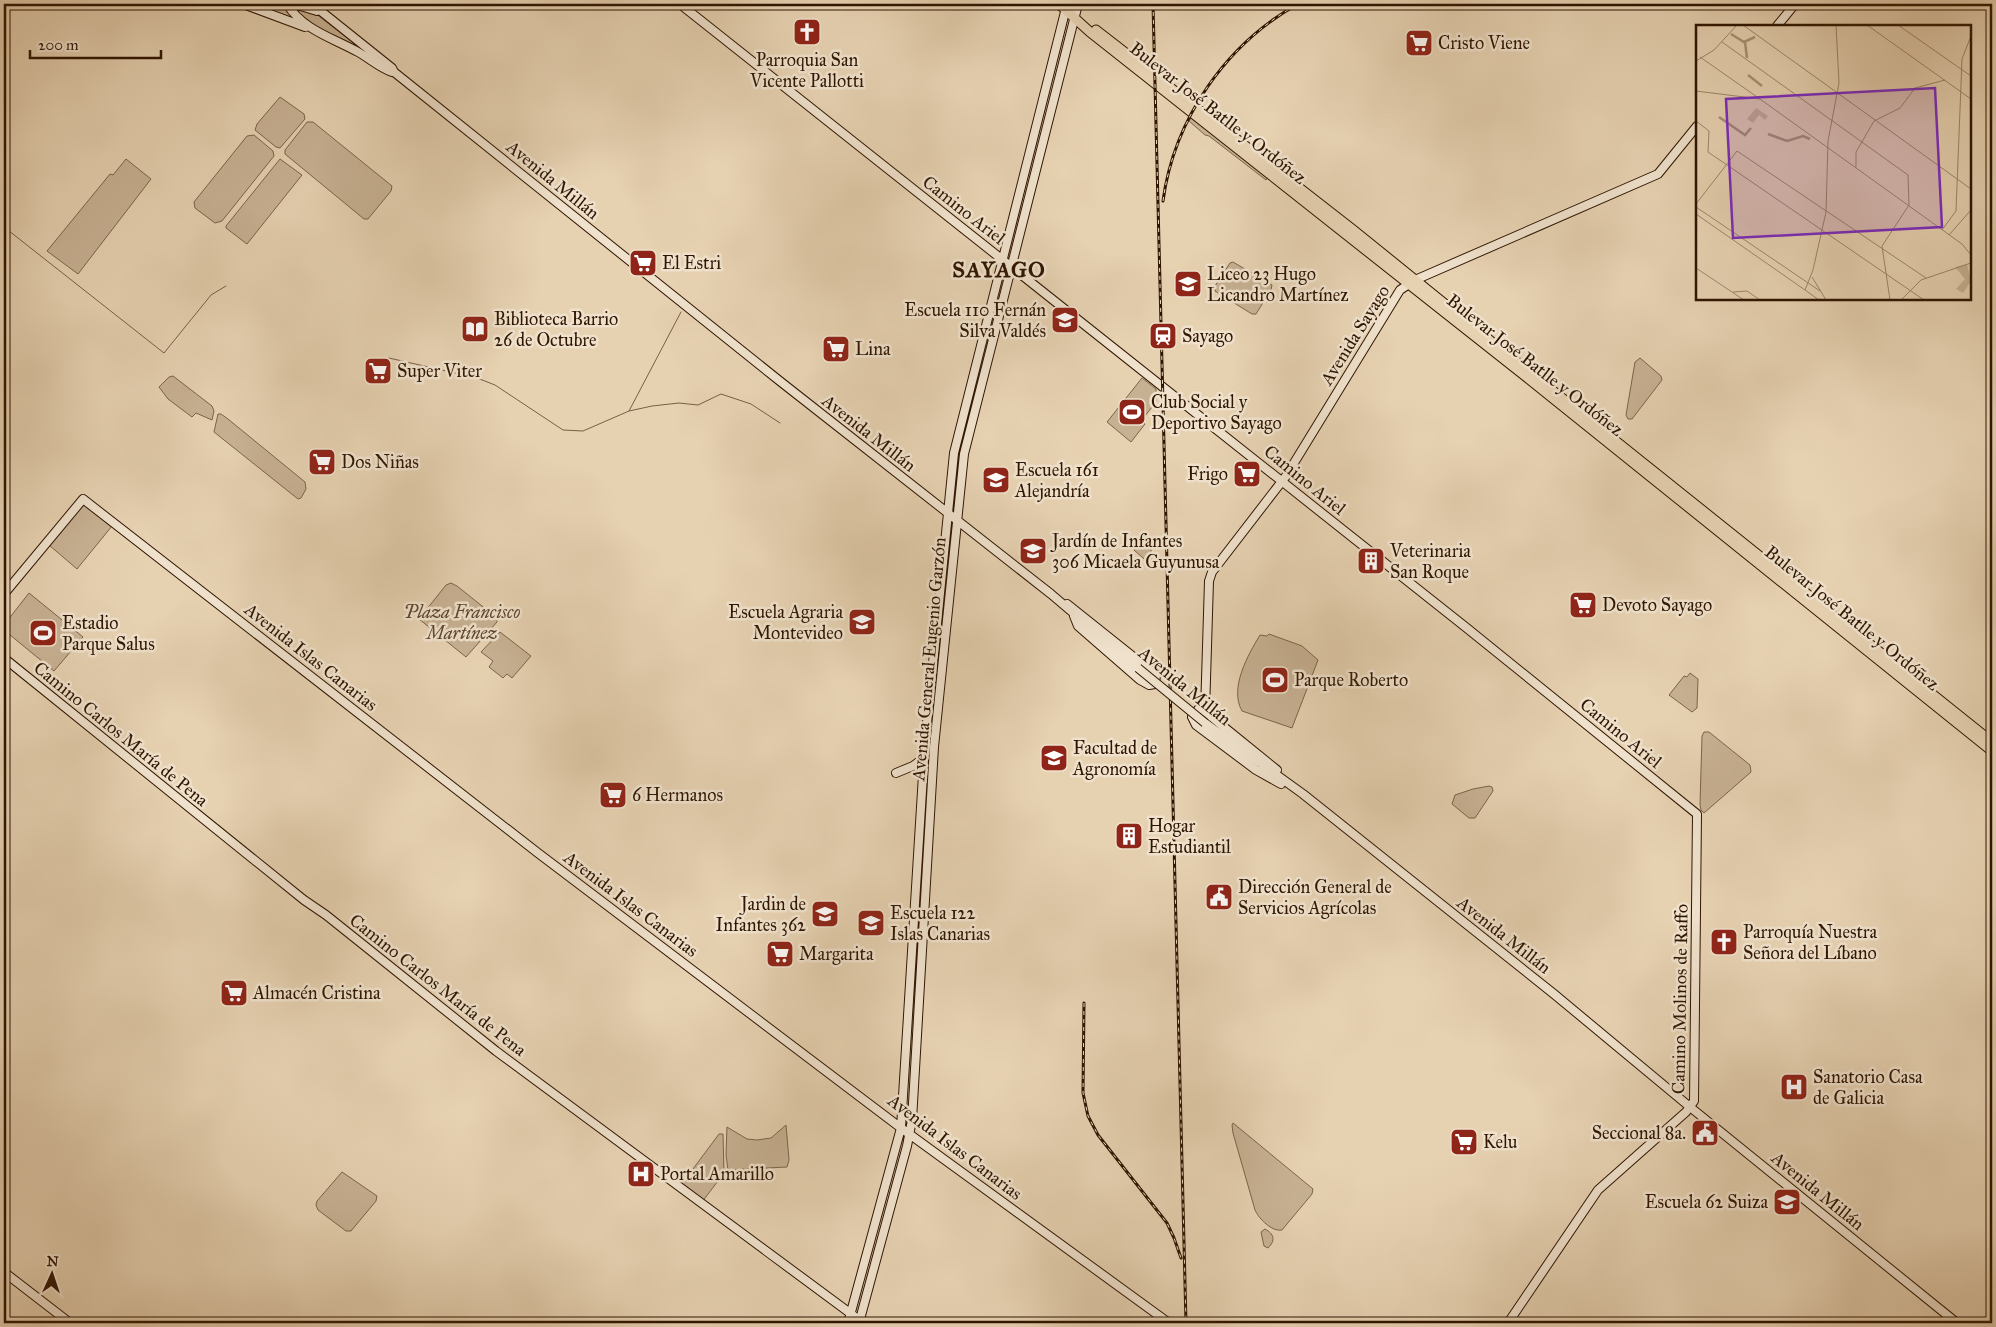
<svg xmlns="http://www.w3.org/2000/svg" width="1996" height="1327" font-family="'IM FELL Great Primer',serif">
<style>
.green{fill:#c7b193;stroke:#7b634a}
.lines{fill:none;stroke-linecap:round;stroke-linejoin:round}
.stream{stroke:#785f46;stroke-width:1}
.secondary-casing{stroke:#2f1500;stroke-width:10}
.primary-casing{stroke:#2f1500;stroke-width:11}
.secondary{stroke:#efe1cc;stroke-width:8}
.primary{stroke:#e6d1b1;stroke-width:9}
.rail-casing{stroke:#2f1500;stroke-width:3}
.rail{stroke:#efe1cc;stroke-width:1;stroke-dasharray:4;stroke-linecap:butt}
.secondary-bridge-casing{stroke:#2f1500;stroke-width:10;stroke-linecap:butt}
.secondary-bridge{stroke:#efe1cc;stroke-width:8}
.labels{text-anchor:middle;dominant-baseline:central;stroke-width:5;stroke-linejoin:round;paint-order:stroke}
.poi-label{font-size:18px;fill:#2f1500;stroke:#efe1cc;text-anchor:start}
.street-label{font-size:18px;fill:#2f1500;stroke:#efe1cc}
.park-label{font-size:18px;font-style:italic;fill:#5d442c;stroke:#efe1cc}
.district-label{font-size:22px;font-weight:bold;letter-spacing:1px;fill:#2f1500;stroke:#efe1cc}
.inset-river{fill:none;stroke:#a89175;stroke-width:2.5}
.inset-road{fill:none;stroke:#9d866a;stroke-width:1}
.view{fill:#7b2cbf;fill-opacity:0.15;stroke:#7b2cbf;stroke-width:2.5}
.inset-edge{fill:none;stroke:#2f1500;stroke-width:2.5}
</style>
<rect width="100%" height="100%" fill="#e6d1b1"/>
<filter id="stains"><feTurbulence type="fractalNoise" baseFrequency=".004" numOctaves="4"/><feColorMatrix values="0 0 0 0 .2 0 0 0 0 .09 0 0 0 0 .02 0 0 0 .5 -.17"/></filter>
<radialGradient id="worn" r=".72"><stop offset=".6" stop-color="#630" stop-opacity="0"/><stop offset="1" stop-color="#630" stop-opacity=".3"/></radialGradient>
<!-- green -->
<path class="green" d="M251,4L285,5L300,22Z
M290,5L316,14L371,56L307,23Z
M280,97L304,114L305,119L280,148L276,147L255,130L257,124Z
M1191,118L1268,177L1266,180L1209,136L1205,135L1189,121Z
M307,122H313L392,186L391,191L368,219H364L285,154V150Z
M254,135L273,151L274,156L222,221L215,223L195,208L194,202L247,136Z
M126,159L151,179L78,274L47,251L110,174L113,175Z
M280,159L302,175L247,244L226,228V226Z
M1233,262L1272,285L1271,290L1256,314H1252L1215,291V286L1230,263Z
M1640,358L1661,376L1662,380L1632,419H1628L1626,415L1635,362Z
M173,376L212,406L214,411L212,420L196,413L192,417L168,399L159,387L169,377Z
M1142,378L1156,389V402L1141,421L1145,424L1131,442L1107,422Z
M218,414H221L228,419L305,482L306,489L301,498L298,499L214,432Z
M84,504L112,526L77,569L49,545Z
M1141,543L1151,549V565L1134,550Z
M451,583L457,586L497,618V622L466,657L419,619L446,585Z
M29,593L83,637L54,671L4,630V625Z
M500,632L531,656L512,678L507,674L503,678L489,667L493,661L481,652Z
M1269,634L1302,646L1318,660L1292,728L1242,711C1229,688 1248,655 1260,635L1267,636Z
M1690,673L1698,679L1697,708L1692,712L1669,695L1684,676L1687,677Z
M1704,732H1709L1750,765L1751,772L1704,813L1701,810L1700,805L1702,736Z
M1489,786L1492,787L1493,791L1475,818H1469L1452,804L1455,795L1473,789Z
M1233,1123L1313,1189L1312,1194L1282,1230C1272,1232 1259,1219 1255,1210L1233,1133L1232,1125Z
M786,1125L789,1160L787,1167L728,1170L726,1155L727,1127L747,1139L757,1140L771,1138Z
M719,1134H723L724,1173L702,1202L681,1185Z
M342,1172L377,1196L376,1201L351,1231H346L318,1210L316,1205L317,1201Z
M1265,1229C1274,1234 1276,1240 1268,1248L1264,1246L1261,1232Z"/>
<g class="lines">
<!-- stream -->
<path class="stream" d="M4,227L164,353L211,295L226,286
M389,358L477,378L495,385L563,430L583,431L629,411L652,406L679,403L698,405L721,394L751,404L780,423
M629,411L681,312"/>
<defs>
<path id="secondary" d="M243,4L305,27
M287,4C303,30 333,38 358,52C369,58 380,68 392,72
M294,4L317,11
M312,4L392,68L394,72L781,382L1051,594L1138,668
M680,4L1468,629L1697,814L1694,1101L1686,1112L1598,1190L1508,1323
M1777,26L1795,4
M4,594L83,499L538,853L901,1128L1169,1323
M1067,604L1156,675L1155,684L1149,685L1140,680L1078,626L1074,616
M4,658L304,900L326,915L496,1051L854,1316
M1205,701L1192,717L1196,725L1256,770L1281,784
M1203,710L1277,770
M1205,712L1209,581L1212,572L1286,476L1400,290L1415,280L1658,174L1697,126
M1205,723L1303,794L1554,994L1690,1107L1957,1323
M896,773L913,766L924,758
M4,1272L70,1323
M848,1323L901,1128L925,743L954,453L1067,4
M859,1323L907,1146L912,1120L934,747L964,454L1078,4"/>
<path id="primary" d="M1059,4L1090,32L1529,379L1992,751
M1096,30L1352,229L1493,343L1992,742"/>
</defs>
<!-- secondary casing -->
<use href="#secondary" class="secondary-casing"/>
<!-- primary casing -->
<use href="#primary" class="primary-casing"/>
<!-- secondary -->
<use href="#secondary" class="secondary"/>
<!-- primary -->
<use href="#primary" class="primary"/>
<defs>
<path id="rail" d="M1153,4L1186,1323
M1163,201C1174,119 1226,44 1298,4
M1084,1003L1083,1093L1088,1116L1098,1135L1167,1223L1174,1238L1181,1258"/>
</defs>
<!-- rail casing -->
<use href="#rail" class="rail-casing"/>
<!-- rail -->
<use href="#rail" class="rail"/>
<defs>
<path id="secondary-bridge" d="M1138,668L1205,723"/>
</defs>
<!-- secondary-bridge casing -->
<use href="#secondary-bridge" class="secondary-bridge-casing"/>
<!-- secondary-bridge -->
<use href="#secondary-bridge" class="secondary-bridge"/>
</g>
<!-- icons -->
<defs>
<symbol id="church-square" viewBox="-11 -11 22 22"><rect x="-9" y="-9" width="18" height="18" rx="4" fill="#8f2418" stroke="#efe1cc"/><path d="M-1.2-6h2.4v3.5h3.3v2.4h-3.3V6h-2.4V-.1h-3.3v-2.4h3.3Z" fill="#fff"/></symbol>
<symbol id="supermarket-square" viewBox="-11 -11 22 22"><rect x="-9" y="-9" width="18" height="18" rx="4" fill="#8f2418" stroke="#efe1cc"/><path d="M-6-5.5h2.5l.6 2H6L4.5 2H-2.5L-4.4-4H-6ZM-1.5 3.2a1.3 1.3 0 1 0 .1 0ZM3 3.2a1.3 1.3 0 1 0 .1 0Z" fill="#fff"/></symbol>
<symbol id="school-square" viewBox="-11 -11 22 22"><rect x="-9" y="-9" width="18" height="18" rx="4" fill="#8f2418" stroke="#efe1cc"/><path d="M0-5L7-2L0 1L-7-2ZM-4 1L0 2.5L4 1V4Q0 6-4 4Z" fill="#fff"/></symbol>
<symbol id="library-square" viewBox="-11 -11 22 22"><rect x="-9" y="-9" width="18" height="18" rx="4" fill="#8f2418" stroke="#efe1cc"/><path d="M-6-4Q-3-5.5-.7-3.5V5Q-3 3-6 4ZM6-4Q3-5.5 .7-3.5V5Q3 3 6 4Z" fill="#fff"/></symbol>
<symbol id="station-square" viewBox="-11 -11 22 22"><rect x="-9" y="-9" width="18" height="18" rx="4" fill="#8f2418" stroke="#efe1cc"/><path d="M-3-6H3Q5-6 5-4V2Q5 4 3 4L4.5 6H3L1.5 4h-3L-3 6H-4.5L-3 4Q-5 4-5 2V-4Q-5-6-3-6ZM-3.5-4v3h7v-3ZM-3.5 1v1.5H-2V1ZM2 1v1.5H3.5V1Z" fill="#fff"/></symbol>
<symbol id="stadium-square" viewBox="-11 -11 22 22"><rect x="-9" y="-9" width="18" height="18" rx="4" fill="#8f2418" stroke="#efe1cc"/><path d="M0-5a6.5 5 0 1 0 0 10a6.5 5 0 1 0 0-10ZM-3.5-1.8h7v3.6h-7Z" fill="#fff"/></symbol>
<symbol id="building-square" viewBox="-11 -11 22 22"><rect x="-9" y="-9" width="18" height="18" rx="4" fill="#8f2418" stroke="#efe1cc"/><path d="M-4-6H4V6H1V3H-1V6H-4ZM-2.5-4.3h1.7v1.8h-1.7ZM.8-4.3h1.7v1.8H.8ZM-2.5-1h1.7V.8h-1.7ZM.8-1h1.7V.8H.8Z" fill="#fff"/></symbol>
<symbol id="university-square" viewBox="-11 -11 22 22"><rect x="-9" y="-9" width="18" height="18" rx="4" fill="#8f2418" stroke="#efe1cc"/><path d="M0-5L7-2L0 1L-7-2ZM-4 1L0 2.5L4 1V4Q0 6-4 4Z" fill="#fff"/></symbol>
<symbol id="civic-square" viewBox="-11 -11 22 22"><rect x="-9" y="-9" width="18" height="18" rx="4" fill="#8f2418" stroke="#efe1cc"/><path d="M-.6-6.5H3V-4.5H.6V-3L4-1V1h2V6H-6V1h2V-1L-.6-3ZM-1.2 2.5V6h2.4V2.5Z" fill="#fff"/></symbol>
<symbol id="hospital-square" viewBox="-11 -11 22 22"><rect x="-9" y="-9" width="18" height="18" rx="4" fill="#8f2418" stroke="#efe1cc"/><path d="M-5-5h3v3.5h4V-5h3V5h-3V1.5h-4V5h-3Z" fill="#fff"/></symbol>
</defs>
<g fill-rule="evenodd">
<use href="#church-square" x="791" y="16" width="32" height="32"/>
<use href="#supermarket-square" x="1403" y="27" width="32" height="32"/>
<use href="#supermarket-square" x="627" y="247" width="32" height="32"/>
<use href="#school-square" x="1172" y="268" width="32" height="32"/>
<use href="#school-square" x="1049" y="304" width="32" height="32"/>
<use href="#library-square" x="459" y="313" width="32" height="32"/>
<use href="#station-square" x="1147" y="320" width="32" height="32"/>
<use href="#supermarket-square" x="820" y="333" width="32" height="32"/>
<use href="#supermarket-square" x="362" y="355" width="32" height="32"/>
<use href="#stadium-square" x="1116" y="396" width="32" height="32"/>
<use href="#supermarket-square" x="306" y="446" width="32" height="32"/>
<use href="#supermarket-square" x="1231" y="458" width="32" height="32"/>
<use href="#school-square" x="980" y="464" width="32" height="32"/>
<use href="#school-square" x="1017" y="535" width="32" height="32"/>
<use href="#building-square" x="1355" y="545" width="32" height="32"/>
<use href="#supermarket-square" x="1567" y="589" width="32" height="32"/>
<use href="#school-square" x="846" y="606" width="32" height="32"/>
<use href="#stadium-square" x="27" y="617" width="32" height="32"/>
<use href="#stadium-square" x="1259" y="664" width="32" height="32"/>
<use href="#university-square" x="1038" y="742" width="32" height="32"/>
<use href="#supermarket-square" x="597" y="779" width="32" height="32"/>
<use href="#building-square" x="1113" y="820" width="32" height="32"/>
<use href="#civic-square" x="1203" y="881" width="32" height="32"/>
<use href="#school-square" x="809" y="898" width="32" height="32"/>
<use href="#school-square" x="855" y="907" width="32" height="32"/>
<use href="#church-square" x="1708" y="926" width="32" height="32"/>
<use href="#supermarket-square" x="764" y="938" width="32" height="32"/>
<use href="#supermarket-square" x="218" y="977" width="32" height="32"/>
<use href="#hospital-square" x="1778" y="1071" width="32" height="32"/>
<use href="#civic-square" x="1689" y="1117" width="32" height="32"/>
<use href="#supermarket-square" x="1448" y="1126" width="32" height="32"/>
<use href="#hospital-square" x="625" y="1158" width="32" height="32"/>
<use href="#school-square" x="1771" y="1186" width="32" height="32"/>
</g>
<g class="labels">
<!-- poi labels -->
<g class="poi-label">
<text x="1438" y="43">Cristo Viene</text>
<text x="807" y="60" text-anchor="middle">Parroquia San<tspan x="807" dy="21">Vicente Pallotti</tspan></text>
<text x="662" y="263">El Estri</text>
<text x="1207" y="274">Liceo 23 Hugo<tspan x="1207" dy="21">Licandro Martínez</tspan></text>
<text x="1046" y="310" text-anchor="end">Escuela 110 Fernán<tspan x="1046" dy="21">Silva Valdés</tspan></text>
<text x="494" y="319">Biblioteca Barrio<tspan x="494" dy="21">26 de Octubre</tspan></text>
<text x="1182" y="336">Sayago</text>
<text x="855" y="349">Lina</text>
<text x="397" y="371">Super Viter</text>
<text x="1151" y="402">Club Social y<tspan x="1151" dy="21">Deportivo Sayago</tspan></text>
<text x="341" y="462">Dos Niñas</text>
<text x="1015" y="470">Escuela 161<tspan x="1015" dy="21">Alejandría</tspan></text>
<text x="1228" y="474" text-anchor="end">Frigo</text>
<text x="1052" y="541">Jardín de Infantes<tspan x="1052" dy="21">306 Micaela Guyunusa</tspan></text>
<text x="1390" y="551">Veterinaria<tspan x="1390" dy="21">San Roque</tspan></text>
<text x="1602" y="605">Devoto Sayago</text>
<text x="843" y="612" text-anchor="end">Escuela Agraria<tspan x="843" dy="21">Montevideo</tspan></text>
<text x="62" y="623">Estadio<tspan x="62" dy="21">Parque Salus</tspan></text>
<text x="1294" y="680">Parque Roberto</text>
<text x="1073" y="748">Facultad de<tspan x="1073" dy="21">Agronomía</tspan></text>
<text x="632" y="795">6 Hermanos</text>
<text x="1148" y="826">Hogar<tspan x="1148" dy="21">Estudiantil</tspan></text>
<text x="1238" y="887">Dirección General de<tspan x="1238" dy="21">Servicios Agrícolas</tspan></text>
<text x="806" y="904" text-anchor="end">Jardin de<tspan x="806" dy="21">Infantes 362</tspan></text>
<text x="890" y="913">Escuela 122<tspan x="890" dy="21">Islas Canarias</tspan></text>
<text x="1743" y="932">Parroquía Nuestra<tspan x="1743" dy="21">Señora del Líbano</tspan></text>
<text x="799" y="954">Margarita</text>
<text x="253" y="993">Almacén Cristina</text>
<text x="1813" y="1077">Sanatorio Casa<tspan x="1813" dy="21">de Galicia</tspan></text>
<text x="1686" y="1133" text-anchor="end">Seccional 8a.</text>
<text x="1483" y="1142">Kelu</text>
<text x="660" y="1174">Portal Amarillo</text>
<text x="1768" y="1202" text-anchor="end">Escuela 62 Suiza</text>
</g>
<!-- street labels -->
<g class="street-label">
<text transform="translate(1218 113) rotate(38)">Bulevar José Batlle y Ordóñez</text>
<text transform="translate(553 180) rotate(39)">Avenida Millán</text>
<text transform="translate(964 210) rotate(38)">Camino Ariel</text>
<text transform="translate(1355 335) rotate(-58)">Avenida Sayago</text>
<text transform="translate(1535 365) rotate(38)">Bulevar José Batlle y Ordóñez</text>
<text transform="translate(869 433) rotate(38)">Avenida Millán</text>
<text transform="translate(1305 480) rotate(39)">Camino Ariel</text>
<text transform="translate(1852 618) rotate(39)">Bulevar José Batlle y Ordóñez</text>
<text transform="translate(311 657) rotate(38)">Avenida Islas Canarias</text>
<text transform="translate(929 659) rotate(-85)">Avenida General Eugenio Garzón</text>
<text transform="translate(1185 686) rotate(39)">Avenida Millán</text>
<text transform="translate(1621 733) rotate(39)">Camino Ariel</text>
<text transform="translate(121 734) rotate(39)">Camino Carlos María de Pena</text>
<text transform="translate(631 904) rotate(37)">Avenida Islas Canarias</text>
<text transform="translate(1504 935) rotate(38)">Avenida Millán</text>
<text transform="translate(438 985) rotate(38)">Camino Carlos María de Pena</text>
<text transform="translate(1680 999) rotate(-89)">Camino Molinos de Raffo</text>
<text transform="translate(955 1147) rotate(37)">Avenida Islas Canarias</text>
<text transform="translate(1818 1191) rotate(39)">Avenida Millán</text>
</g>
<!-- park labels -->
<g class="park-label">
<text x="462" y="612">Plaza Francisco<tspan x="462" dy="21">Martínez</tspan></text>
</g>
<!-- district labels -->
<g class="district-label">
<text x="999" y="269">SAYAGO</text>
</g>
</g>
<!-- overview -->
<g transform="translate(1696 25)">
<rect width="275" height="275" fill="#e6d1b1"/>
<path d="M60,83L72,91L69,95L63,90L57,98L51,94ZM271,239L275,256L267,268L260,264L269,254L259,242Z" fill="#c7b193"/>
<path class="inset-river" d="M35,9L48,17L59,12M49,17L51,33M52,50L66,61M23,92L49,110L55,103M72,109L91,116L107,111L114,114"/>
<path class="inset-road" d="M47,0L275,164M171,0L275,74M202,0L275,51M26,17L212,150L213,180L186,221L194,275M4,32L64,74M0,36L18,25L41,0M0,66L64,74L266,219L275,230M0,96L13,106L12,127L228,275M160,142V127L178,96L204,83L219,63L249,55M0,179L41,126L230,253M0,182L124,266M0,189L109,265M246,205L260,186L266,34L275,11M253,210L275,185M0,243L48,275M116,252L130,275M37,267L51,266L64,275M123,275L109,265L117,245L130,187L132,116L143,58L140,0M205,275L225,255L275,238"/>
<path class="view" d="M239,63L246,202L37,213L30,74Z"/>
<rect width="275" height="275" class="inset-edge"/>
</g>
<!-- margin -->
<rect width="1996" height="1327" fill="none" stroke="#e6d1b1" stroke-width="20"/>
<rect x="5" y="5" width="1986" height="1317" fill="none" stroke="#2f1500" stroke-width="2.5"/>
<rect x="10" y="10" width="1976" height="1307" fill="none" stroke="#2f1500"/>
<!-- north arrow -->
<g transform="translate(52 1274) rotate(3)" stroke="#efe1cc" stroke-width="4" paint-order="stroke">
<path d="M0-4L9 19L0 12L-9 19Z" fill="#2f1500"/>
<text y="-8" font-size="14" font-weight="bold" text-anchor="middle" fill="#2f1500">N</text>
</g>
<!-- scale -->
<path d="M30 50v8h131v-8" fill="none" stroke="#2f1500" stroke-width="2.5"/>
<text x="38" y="50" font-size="15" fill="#2f1500" stroke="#efe1cc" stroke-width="4" paint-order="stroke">200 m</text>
<rect width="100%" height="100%" filter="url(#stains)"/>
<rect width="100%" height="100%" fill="url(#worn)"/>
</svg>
